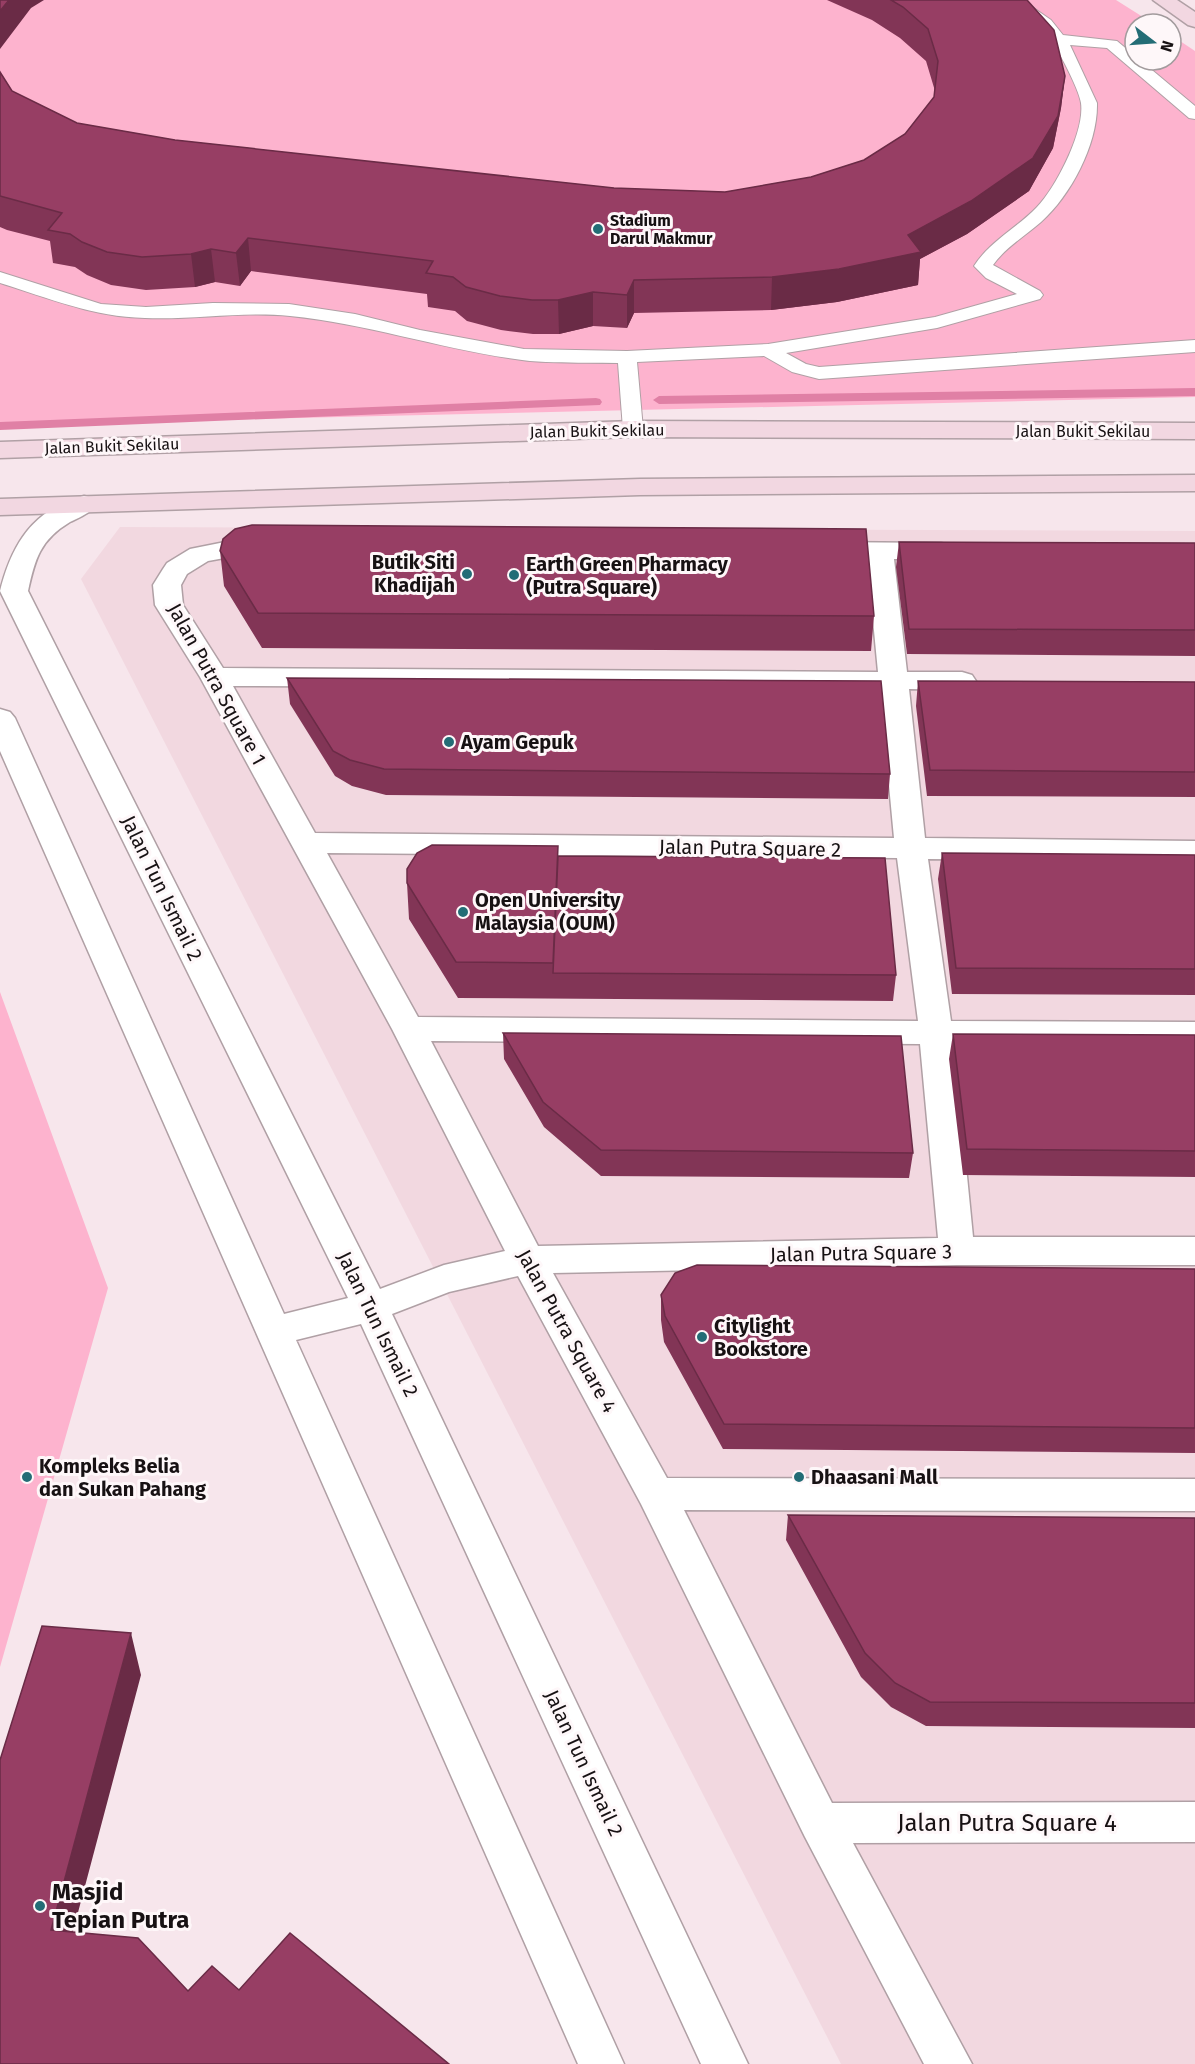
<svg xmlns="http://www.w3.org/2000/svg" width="1195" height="2064" font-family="'Fira Sans',sans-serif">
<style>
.built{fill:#f2d8e0}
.green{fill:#fdb3ce}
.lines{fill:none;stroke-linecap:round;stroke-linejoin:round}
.stream{fill:#e080a5;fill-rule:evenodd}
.lane-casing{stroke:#b0a0a5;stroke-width:2}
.street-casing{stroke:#b0a0a5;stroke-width:3}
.secondary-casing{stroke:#b0a0a5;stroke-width:3}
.lane{fill:#fff;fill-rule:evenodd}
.street{fill:#fff;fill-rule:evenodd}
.secondary{fill:#f2d7e1;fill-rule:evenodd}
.wall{fill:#823556}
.shaded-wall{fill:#6a2b46}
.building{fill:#973e64;stroke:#6a2b46;stroke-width:1.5}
.poi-dot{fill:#236d76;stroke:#fef7f9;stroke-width:2}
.labels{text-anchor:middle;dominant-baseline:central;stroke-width:6;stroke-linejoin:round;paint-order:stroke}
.far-poi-label{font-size:16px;font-weight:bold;fill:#171113;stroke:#fef7f9;text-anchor:start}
.far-street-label{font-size:16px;fill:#171113;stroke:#fef7f9}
.poi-label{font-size:20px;font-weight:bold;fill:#171113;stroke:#fef7f9;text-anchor:start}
.street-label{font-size:20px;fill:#171113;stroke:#fef7f9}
.near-street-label{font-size:24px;fill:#171113;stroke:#fef7f9}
.near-poi-label{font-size:24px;font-weight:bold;fill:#171113;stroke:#fef7f9;text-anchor:start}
</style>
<rect width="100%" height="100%" fill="#f7e6ec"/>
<!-- built -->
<path class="built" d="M120,527L1195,531V2064H841L81,579Z"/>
<!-- green -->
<path class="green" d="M0,0H1116L1154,24H1135V60H1171V35L1195,51V397L0,425Z
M0,992L108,1288L0,1667Z"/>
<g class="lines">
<!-- stream -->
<path class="stream" d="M1195,388V396L659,404L653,400L659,396Z
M596,398L600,399L602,402L600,405L0,430V422Z"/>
<defs>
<path id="lane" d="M1003,0H1022L1051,20L1063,35L1117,41L1135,56V60H1140L1195,106V119L1189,118L1107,48L1070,45L1097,103C1098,144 1071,195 1041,222C1025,236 1005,248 993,265L1040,291L1043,295L1040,299L937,328L786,353L806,364L819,367L1195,340V352L819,379L792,372L764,356L637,362L643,429L640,433H626L623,429L618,363C587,362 553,364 522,360C444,350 369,324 290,316C242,311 193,320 145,318C94,317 48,298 0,283V272L101,304L146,307L213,303L289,304L355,314L420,330L524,349L627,351L768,344L935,317L1017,294L986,278L974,266C990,241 1017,228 1037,207C1056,187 1085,131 1081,103C1079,89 1058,49 1049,37C1036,20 1014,14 1003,0Z"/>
<path id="street" d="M84,496L93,498L97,504C91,513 80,517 70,522C40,540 35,559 28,591L380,1289L444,1265L505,1251L392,1029L200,677L155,605L153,585L163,569L167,563L190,549L230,541H263L273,543L276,549L273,555L263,557H230L208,561L187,574L181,585L183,605L223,668L878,672L867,558H822L812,556L809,550L812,544L822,542L941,543L951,545L954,551L951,557L941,559H894L907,672H962L972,675L976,681L972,687L962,690L909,689L925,838L1195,841V861L928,859L951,1021L1195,1022V1046L954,1044L973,1237H1195V1265H957L553,1273L667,1478L1195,1479V1511L684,1510L832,1803L1195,1802V1842L853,1843L972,2064H924L805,1837L641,1504L518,1276L449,1292L392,1314L748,2064H701L361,1324L296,1340L624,2064H578L0,751V709L10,712L15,718L284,1314L348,1298L0,591C12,544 33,509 84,496ZM233,686L880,689L894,838L315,833ZM327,853L897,858L918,1021L418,1017ZM431,1041L920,1044L938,1238L538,1246Z"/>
<path id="secondary" d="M1153,0H1177L1195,12V27L1188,25Z
M633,421L1195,423V439L633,437L0,458V442Z
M1195,475V491L640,495L0,515V499L640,479Z"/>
</defs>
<!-- lane casing -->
<use href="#lane" class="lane-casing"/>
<!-- street casing -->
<use href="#street" class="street-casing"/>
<!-- secondary casing -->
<use href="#secondary" class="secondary-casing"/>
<!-- lane -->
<use href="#lane" class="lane"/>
<!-- street -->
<use href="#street" class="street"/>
<!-- secondary -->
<use href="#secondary" class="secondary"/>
</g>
<!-- wall -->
<path class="wall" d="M827,0H1027L1065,76L1061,108L1053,148L1029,191L967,234L920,259L918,285L837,302L771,310L634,313L627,328L593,326L559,334H533L501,330L467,321L455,311L428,307L427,294L251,271L240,286L215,282L195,287L146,290L111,285L87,275L75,267L53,263L50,241L7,230L0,227V72L12,91L77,123L175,140L614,188L725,192L811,177L864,160L905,134L934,97L935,91L926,61L900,38L872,20Z
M899,542L1195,543V656L907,654L896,567Z
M220,551L874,616L871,651L262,648L224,586Z
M287,678L890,774L888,799L386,795L352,786L335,776L290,704Z
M918,681L1195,682V797L927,796L916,706Z
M942,853L1195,855V995L952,994L938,879Z
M558,856L896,975L893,1001L458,998L409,919L407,883Z
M503,1033L913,1153L909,1178L601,1176L544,1127L504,1059Z
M953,1034L1195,1035V1177L963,1175L949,1059Z
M1195,1269V1453L723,1449L664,1342L661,1320V1295Z
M788,1515L1195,1518V1728L926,1726L891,1707L861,1677L786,1540Z"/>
<!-- shaded-wall -->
<path class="shaded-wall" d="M9,0H44L31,8L0,49V11Z
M1065,76L1061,108L1053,148L1029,191L967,234L920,259L918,285L837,302L771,310L772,277L908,235Z
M248,238L251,271L240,286L236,253Z
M211,249L215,282L195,287L191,254Z
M634,280V313L627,328V295Z
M593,292V326L559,334L558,300Z
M131,1633L141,1675L63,1969L51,1930Z"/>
<!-- building -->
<path class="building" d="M0,0H9L0,11Z
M891,0H1027L1054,30L1065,76L1058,116L1033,158L971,201L908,235L921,252L839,269L772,277L634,280L627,295L593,292L558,300H532L500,296L466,287L453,277L426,273L433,261L248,238L236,253L211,249L191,254L142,257L107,252L82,242L70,234L48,230L62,213L0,196V72L12,91L77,123L175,140L614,188L725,192L811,177L864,160L905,134L934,97L938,61L928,29L903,7Z
M252,525L866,529L874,616L258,613L220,551L223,539L235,529Z
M899,542L1195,543V630L909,629Z
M287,678L881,681L890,774L384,769L350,760L333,751Z
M918,681L1195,682V772L930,770Z
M432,845L558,846L553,963L456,962L407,883V869L417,853Z
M942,853L1195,855V969L956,968Z
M558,856L885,858L896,975L553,973Z
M503,1033L901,1036L913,1153L601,1150L543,1102Z
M953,1034L1195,1035V1151L967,1149Z
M697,1265L1195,1269V1428L724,1424L665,1316L661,1295L675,1273Z
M788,1515L1195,1518V1703L930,1702L895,1683L865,1653Z
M42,1626L131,1633L51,1930L138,1938L188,1991L212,1966L239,1990L290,1933L449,2064H0V1760Z"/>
<!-- markers -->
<g class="poi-dot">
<circle cx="598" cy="229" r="6"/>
<circle cx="467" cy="574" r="6"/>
<circle cx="514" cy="575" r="6"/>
<circle cx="449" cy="742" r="6"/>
<circle cx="463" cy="912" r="6"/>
<circle cx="702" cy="1337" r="6"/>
<circle cx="27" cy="1477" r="6"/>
<circle cx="799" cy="1477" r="6"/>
<circle cx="40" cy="1906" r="6"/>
</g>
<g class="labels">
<!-- far-poi labels -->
<g class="far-poi-label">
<text x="610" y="220">Stadium<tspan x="610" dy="18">Darul Makmur</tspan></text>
</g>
<!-- far-street labels -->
<g class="far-street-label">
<text transform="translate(597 431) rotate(-1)">Jalan Bukit Sekilau</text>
<text x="1083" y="431">Jalan Bukit Sekilau</text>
<text transform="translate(112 446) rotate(-2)">Jalan Bukit Sekilau</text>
</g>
<!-- poi labels -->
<g class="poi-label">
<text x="455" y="562" text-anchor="end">Butik Siti<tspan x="455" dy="23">Khadijah</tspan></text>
<text x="526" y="564">Earth Green Pharmacy<tspan x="526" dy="23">(Putra Square)</tspan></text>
<text x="461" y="742">Ayam Gepuk</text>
<text x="475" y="900">Open University<tspan x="475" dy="23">Malaysia (OUM)</tspan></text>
<text x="714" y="1326">Citylight<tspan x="714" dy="23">Bookstore</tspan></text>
<text x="39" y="1466">Kompleks Belia<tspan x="39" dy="23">dan Sukan Pahang</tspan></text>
<text x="811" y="1477">Dhaasani Mall</text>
</g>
<!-- street labels -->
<g class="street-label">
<text transform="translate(217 684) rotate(61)">Jalan Putra Square 1</text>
<text transform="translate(750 848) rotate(1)">Jalan Putra Square 2</text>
<text transform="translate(162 888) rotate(64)">Jalan Tun Ismail 2</text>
<text transform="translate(861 1253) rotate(-1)">Jalan Putra Square 3</text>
<text transform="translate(378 1324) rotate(64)">Jalan Tun Ismail 2</text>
<text transform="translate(567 1331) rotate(61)">Jalan Putra Square 4</text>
<text transform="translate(584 1763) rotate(65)">Jalan Tun Ismail 2</text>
</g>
<!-- near-street labels -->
<g class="near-street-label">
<text x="1007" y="1823">Jalan Putra Square 4</text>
</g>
<!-- near-poi labels -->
<g class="near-poi-label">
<text x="52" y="1892">Masjid<tspan x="52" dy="28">Tepian Putra</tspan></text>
</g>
</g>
<!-- north arrow -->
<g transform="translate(1153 42) rotate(107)"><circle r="28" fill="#fef7f9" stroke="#a29b9d" stroke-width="1.5"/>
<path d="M0-4.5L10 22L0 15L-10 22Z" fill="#236d76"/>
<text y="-9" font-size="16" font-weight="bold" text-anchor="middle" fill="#171113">N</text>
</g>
</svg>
